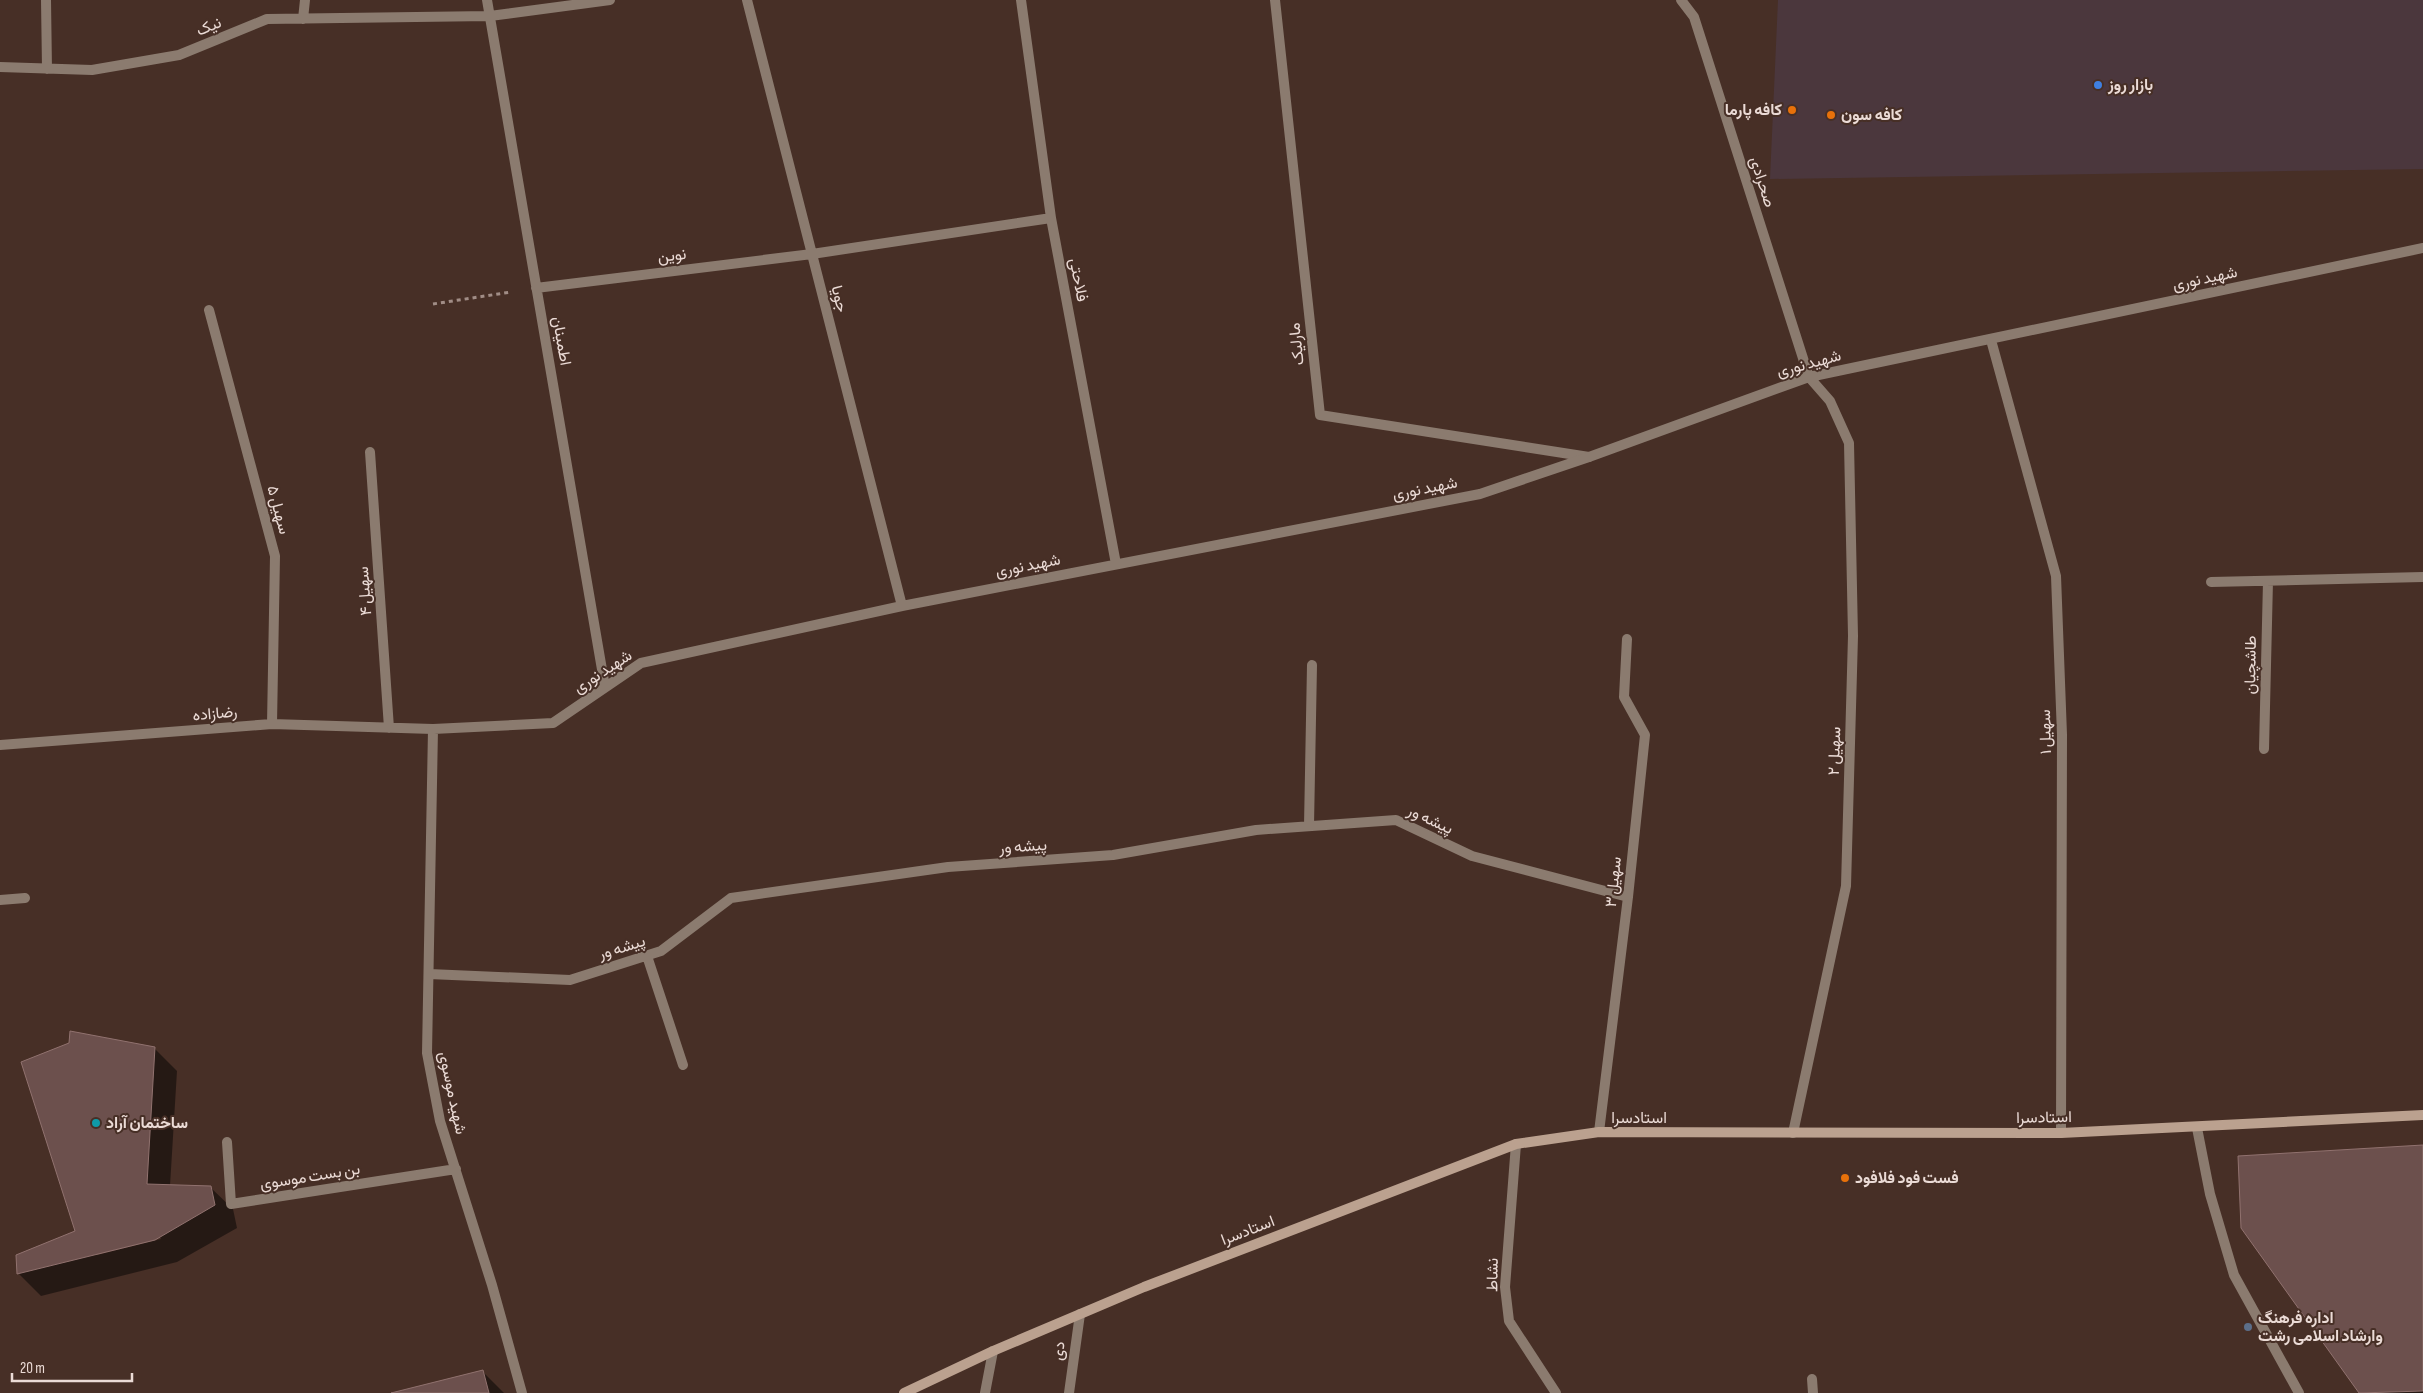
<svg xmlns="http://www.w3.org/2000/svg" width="2423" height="1393" font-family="'Sofia Sans Condensed',Vazirmatn,sans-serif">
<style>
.commercial{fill:#4b373d}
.shadow{fill:#0007;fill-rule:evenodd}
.building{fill:#6c504d;stroke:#91726f}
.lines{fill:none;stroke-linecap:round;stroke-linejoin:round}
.path{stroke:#a18d86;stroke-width:3;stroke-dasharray:4 4;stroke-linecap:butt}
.service{stroke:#8b7b6f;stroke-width:10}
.pedestrian{stroke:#8b7b6f;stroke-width:10}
.minor{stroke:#8b7b6f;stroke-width:10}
.secondary{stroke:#bba18f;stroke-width:10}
.shop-dot{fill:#3f7fe0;stroke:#472f26;stroke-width:2}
.food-dot{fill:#e8710a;stroke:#472f26;stroke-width:2}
.culture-dot{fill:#0f9aa8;stroke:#472f26;stroke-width:2}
.service-dot{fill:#5c6f8a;stroke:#472f26;stroke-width:2}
.labels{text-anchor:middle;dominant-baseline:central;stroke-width:4;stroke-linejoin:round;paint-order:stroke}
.street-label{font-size:16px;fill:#ebdbd6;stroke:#472f26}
.poi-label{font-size:16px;font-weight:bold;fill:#ebdbd6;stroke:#472f26;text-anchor:start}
</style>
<rect width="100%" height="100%" fill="#472f26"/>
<!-- commercial -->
<path class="commercial" d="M1778,0H2423V169L1770,179Z"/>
<!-- shadow -->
<path class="shadow" d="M154,1048L177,1071L170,1186L210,1187L233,1209L237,1228L177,1262L41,1296L19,1274L17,1256L76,1232ZM160,1237L161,1239L97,1255V1253Z
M2423,1147V1393H2360L2242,1228Z
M482,1371L504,1393H396Z"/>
<!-- building -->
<path class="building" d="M70,1031L155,1047L147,1184L211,1186L215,1205L155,1240L17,1274L16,1255L75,1231L21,1062L69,1043Z
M2423,1145V1391L2359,1393L2241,1228L2238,1156Z
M483,1370L489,1393H391Z"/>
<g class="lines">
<!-- path -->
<path class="path" d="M433,304L511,292"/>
<!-- service -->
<path class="service" d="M1275,0L1320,415L1589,457
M209,310L275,556L272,724
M370,452L389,728
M2211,582L2423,577
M0,745L272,724L433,729
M2264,749L2268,581"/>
<!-- pedestrian -->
<path class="pedestrian" d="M2197,1128L2210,1194L2234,1275L2299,1393"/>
<!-- minor -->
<path class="minor" d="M46,0L47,69
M487,0L605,687
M747,0L902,606
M1021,0L1051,218L1116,564
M1681,0L1694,17L1809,377L1830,401L1849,443L1853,636L1846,886L1793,1133
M303,19L305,0
M0,67L92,70L179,55L267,19L490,16L610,0
M536,288L812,254L1051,218
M1991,340L2056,576L2062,735L2061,1133
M1309,826L1312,665
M0,900L25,898
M647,956L683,1065
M429,974L570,980L661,951L731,898L948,867L1113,855L1256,830L1396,820L1472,856L1628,897
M1599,1132L1628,897L1645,735L1624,697L1627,639
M227,1142L231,1204L456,1169
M1516,1144L1505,1287L1509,1321L1556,1393
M1812,1379L1813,1393
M522,1393L492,1285L440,1121L427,1053L433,729L553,723L641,663L902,606L1480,494L1589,457L1809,377L2423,248
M985,1393L993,1351
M1069,1393L1080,1314"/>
<!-- secondary -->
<path class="secondary" d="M904,1393L993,1351L1144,1287L1516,1144L1599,1132L2061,1133L2423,1115"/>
</g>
<!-- markers -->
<circle class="shop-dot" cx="2098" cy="85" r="5"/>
<g class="food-dot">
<circle cx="1792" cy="110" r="5"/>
<circle cx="1831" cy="115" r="5"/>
<circle cx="1845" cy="1178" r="5"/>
</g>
<circle class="culture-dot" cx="96" cy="1123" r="5"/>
<circle class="service-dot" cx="2248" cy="1327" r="5"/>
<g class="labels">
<!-- street labels -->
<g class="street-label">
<text transform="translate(209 27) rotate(-23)">نیک</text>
<text transform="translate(1762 182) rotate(72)">صحرادی</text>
<text transform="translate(672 256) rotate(-7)">نوین</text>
<text transform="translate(2205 279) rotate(-12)">شهید نوری</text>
<text transform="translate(1078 280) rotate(79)">فلاحتی</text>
<text transform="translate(839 299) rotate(76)">جویا</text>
<text transform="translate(561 341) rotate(80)">اطمینان</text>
<text transform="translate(1297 344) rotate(-96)">مارلیک</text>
<text transform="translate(1809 364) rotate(-15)">شهید نوری</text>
<text transform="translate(1425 489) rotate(-11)">شهید نوری</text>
<text transform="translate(278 510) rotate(75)">سهیل ۵</text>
<text transform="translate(1028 566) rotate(-11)">شهید نوری</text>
<text transform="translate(365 591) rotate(-94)">سهیل ۴</text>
<text transform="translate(2251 665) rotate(-89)">طاشچیان</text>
<text transform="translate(603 672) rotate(-33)">شهید نوری</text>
<text transform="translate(215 714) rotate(-5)">رضازاده</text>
<text transform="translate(2046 732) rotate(-91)">سهیل ۱</text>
<text transform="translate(1835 751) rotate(-88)">سهیل ۲</text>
<text transform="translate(1430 820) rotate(25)">پیشه ور</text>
<text transform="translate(1023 847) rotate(-4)">پیشه ور</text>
<text transform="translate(1614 882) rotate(-84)">سهیل ۳</text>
<text transform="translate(622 948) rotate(-17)">پیشه ور</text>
<text transform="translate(452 1093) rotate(78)">شهید موسوی</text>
<text x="1639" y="1118">استادسرا</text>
<text transform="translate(2044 1118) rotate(-1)">استادسرا</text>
<text transform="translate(310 1177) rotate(-9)">بن بست موسوی</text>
<text transform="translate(1248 1231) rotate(-21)">استادسرا</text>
<text transform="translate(1493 1275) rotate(-89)">نشاط</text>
<text transform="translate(1059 1351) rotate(-82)">دی</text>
</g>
<!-- poi labels -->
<g class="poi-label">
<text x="2108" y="85">بازار روز</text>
<text x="1782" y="110" text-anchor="end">کافه پارما</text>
<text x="1841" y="115">کافه سون</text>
<text x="106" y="1123">ساختمان آراد</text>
<text x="1855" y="1178">فست فود فلافود</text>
<text x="2258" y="1318">اداره فرهنگ<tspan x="2258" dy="18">وارشاد اسلامی رشت</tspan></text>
</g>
</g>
<!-- scale -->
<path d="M12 1373v8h120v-8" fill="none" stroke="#ebdbd6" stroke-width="2.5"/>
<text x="20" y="1373" font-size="15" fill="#ebdbd6" stroke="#472f26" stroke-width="4" paint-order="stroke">20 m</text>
</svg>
